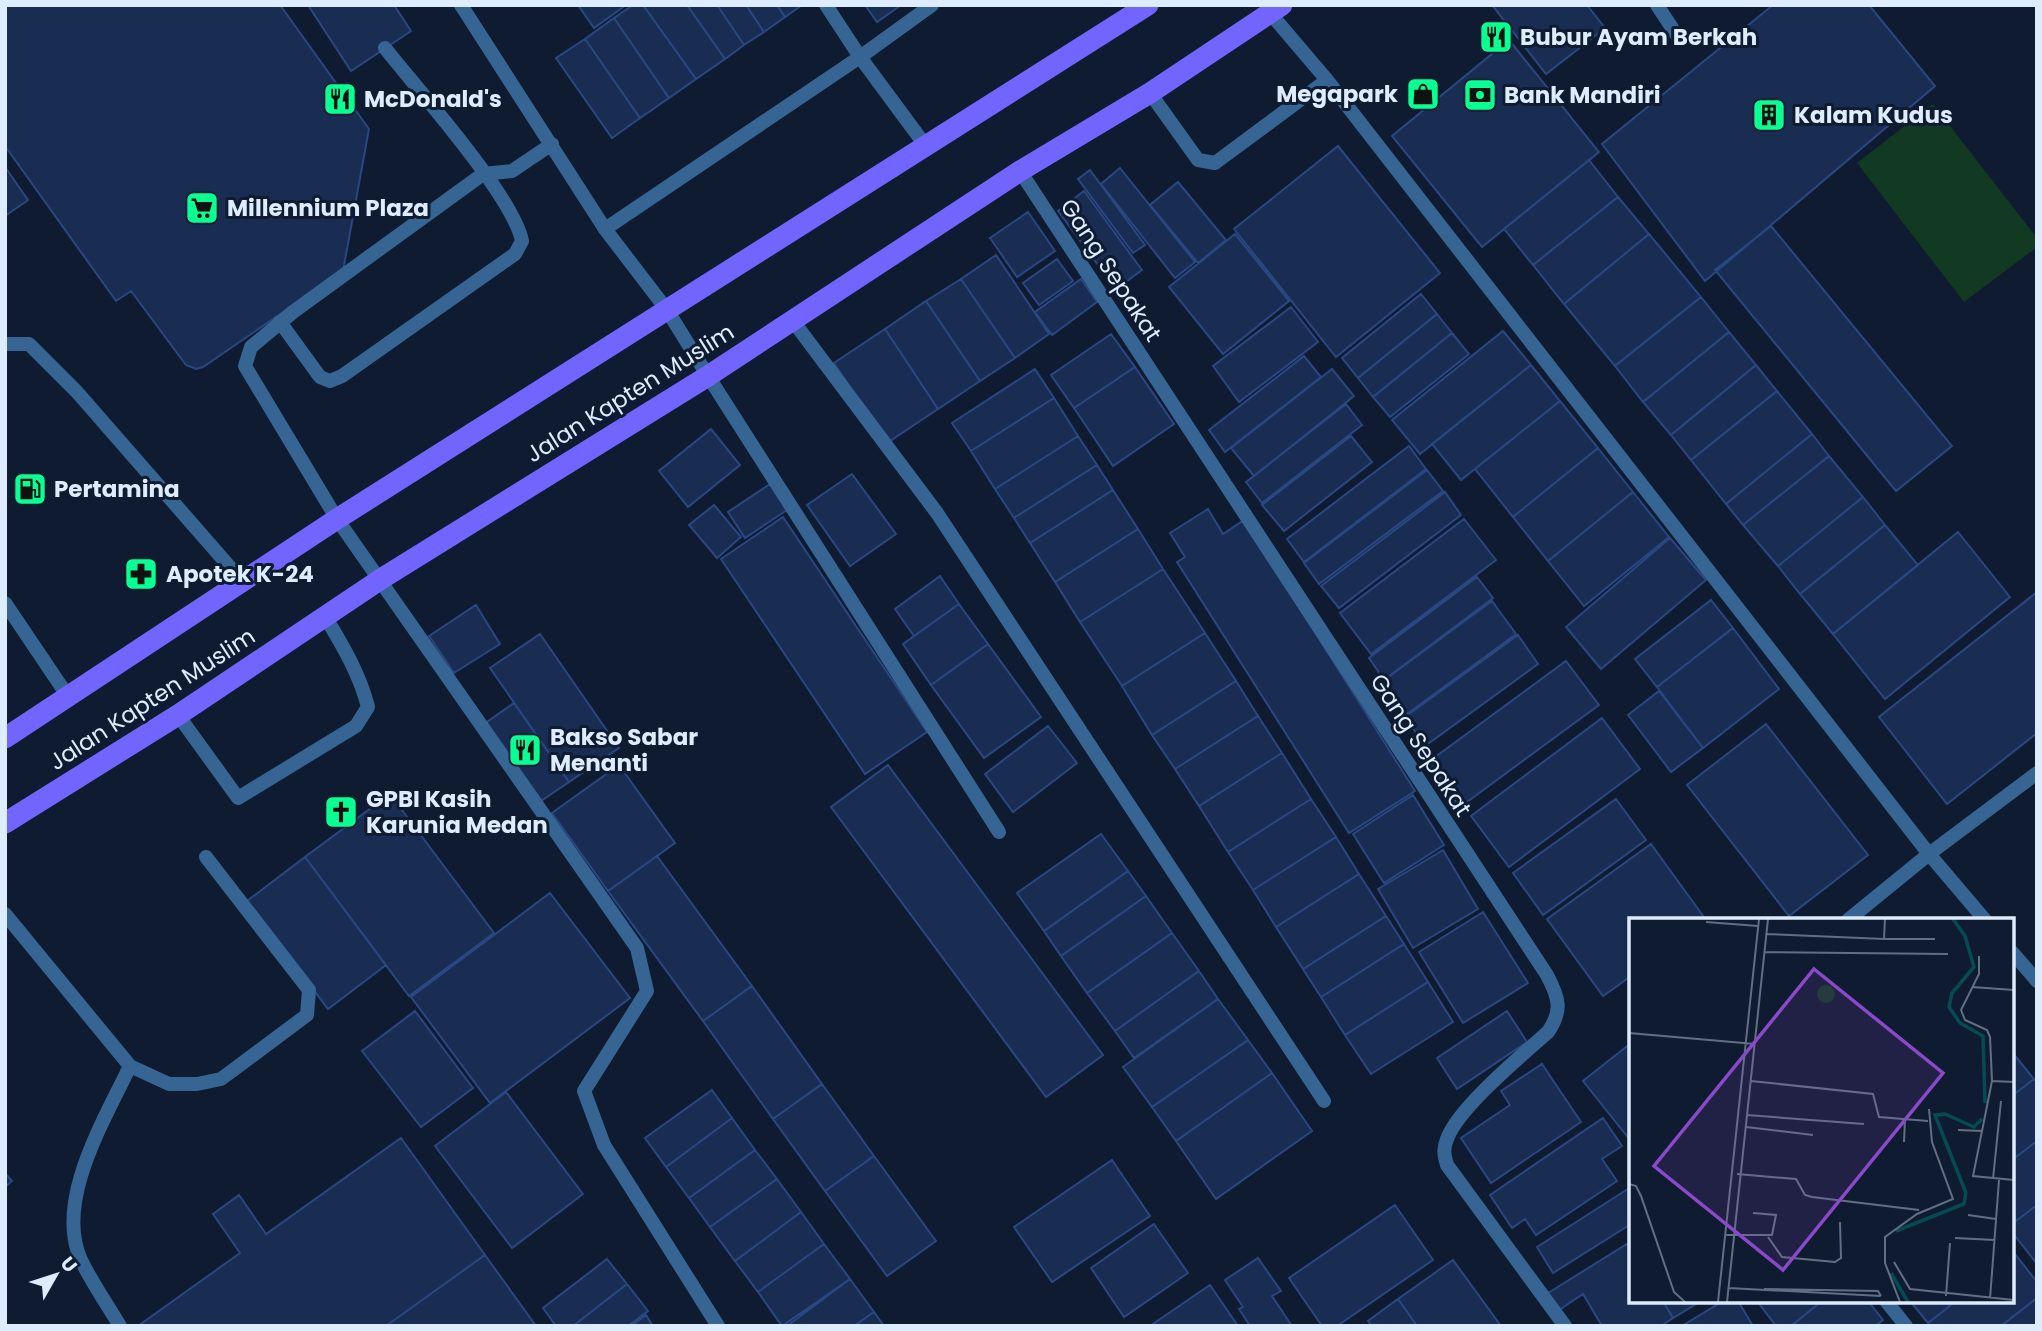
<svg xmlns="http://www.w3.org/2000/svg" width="2042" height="1331" font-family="Poppins,sans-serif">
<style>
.green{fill:#123a23}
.building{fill:#192d53;stroke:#294781;stroke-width:2}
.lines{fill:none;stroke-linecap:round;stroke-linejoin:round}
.lane{stroke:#366593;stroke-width:14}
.street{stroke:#366593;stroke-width:14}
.primary{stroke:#7265ff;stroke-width:21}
.labels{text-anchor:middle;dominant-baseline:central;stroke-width:6;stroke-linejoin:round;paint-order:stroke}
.poi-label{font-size:23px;font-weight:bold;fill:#deecff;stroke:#0f1b30;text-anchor:start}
.street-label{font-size:23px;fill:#deecff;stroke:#0f1b30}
.inset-river{fill:none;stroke:#054b53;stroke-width:3.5}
.inset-road{fill:none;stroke:#626f83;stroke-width:2}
.view{fill:#8a49c9;fill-opacity:0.15;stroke:#8a49c9;stroke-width:3.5}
.inset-edge{fill:none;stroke:#deecff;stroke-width:3.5}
</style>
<rect width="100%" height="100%" fill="#0f1b30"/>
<!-- green -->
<path class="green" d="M1933,104L2037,238V247L1964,302L1857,163Z"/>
<!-- building -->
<path class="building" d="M5,5H280L369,129L343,271L203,367L196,369L186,365L131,291L116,301L5,146Z
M308,5H394L411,31L351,71Z
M578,5H626L594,28Z
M633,5H643L696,79L669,98L614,18Z
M643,5H687L725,59L696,79Z
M687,5H717L744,45L725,59Z
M717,5H746L764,32L744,45Z
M746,5H777L785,17L764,32Z
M777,5H802L785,17Z
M865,5H901L877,22Z
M1492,5H1587L1605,28L1546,74Z
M1773,5H1869L1935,86L1705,281L1602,144Z
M614,18L669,98L640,118L585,39Z
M585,39L640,118L612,138L556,58Z
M1509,40L1599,152L1482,247L1392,136Z
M1338,146L1440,273L1336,357L1234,229Z
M1589,160L1618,197L1533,265L1504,229Z
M5,167L28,200L5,216Z
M1120,168L1195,262L1175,278L1101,184Z
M1090,170L1145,245L1133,253L1078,179Z
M1178,182L1226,240L1198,263L1150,205Z
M1084,191L1142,270L1116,289L1058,211Z
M1618,197L1649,234L1564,304L1533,265Z
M1028,212L1055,251L1017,277L990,238Z
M1771,226L1952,446L1896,491L1715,270Z
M1235,234L1289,301L1223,354L1169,287Z
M1649,234L1701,297L1615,366L1564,304Z
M996,255L1049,334L1015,358L961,279Z
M1057,259L1073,281L1039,305L1023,283Z
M961,279L1015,358L980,381L926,301Z
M1081,279L1097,302L1052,335L1035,312Z
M1421,294L1437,314L1358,378L1342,358Z
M1701,297L1729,332L1643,402L1615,366Z
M926,301L980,381L938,409L885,329Z
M1291,307L1318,342L1239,402L1213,366Z
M1437,314L1452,333L1373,397L1358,378Z
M885,329L938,409L887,443L834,363Z
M1503,331L1531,365L1420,454L1392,420Z
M1729,332L1756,365L1671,435L1643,402Z
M1452,333L1469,354L1390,417L1373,397Z
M1111,334L1135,367L1074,408L1051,375Z
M1304,356L1321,377L1225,452L1209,430Z
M1531,365L1560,401L1461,480L1432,444Z
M1756,365L1777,391L1691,460L1671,435Z
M1135,367L1174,424L1113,466L1074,408Z
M1035,369L1054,398L971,451L952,423Z
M1332,369L1354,396L1254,476L1231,448Z
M1777,391L1812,434L1726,504L1691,460Z
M1054,398L1078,436L995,489L971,451Z
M1560,401L1598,448L1513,517L1475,469Z
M1346,404L1362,425L1262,503L1246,482Z
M711,429L740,465L688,507L659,471Z
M1812,434L1829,456L1743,525L1726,504Z
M1078,436L1097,465L1014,518L995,489Z
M1351,436L1372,462L1284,531L1262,505Z
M1409,446L1426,469L1304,562L1287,539Z
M1598,448L1633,492L1548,561L1513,517Z
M1829,456L1863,497L1778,566L1743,525Z
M1097,465L1113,490L1030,543L1014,518Z
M1427,470L1443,491L1319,584L1304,563Z
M852,474L896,534L850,566L807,505Z
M770,484L787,510L745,538L728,512Z
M1113,490L1138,529L1055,582L1030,543Z
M1445,492L1461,515L1339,608L1321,586Z
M1633,492L1669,537L1584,606L1548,561Z
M1863,497L1885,525L1800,594L1778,566Z
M714,505L741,537L717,558L689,525Z
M1208,509L1223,534L1244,520L1415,791L1349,833L1177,562L1185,557L1170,533Z
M783,517L927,732L865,774L721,559Z
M1464,519L1496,560L1371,654L1340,613Z
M1885,525L1918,565L1833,634L1800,594Z
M1138,529L1163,569L1080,622L1055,582Z
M1958,532L2010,597L1885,699L1833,634Z
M1670,538L1706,580L1601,669L1566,627Z
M1163,569L1205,633L1122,686L1080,622Z
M940,576L959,604L914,636L895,609Z
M1477,577L1493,598L1384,680L1369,658Z
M2037,592V733L1947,804L1879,717Z
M1711,600L1733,628L1657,687L1635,659Z
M1492,601L1516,634L1407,714L1383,681Z
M959,604L988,644L931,685L903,644Z
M476,605L500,644L454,673L429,636Z
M1733,628L1779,689L1703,748L1657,687Z
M1205,633L1236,681L1152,735L1122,686Z
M540,634L619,748L569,782L490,668Z
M1518,635L1538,664L1425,746L1405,717Z
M988,644L1041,717L984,758L931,685Z
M1566,661L1599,705L1460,807L1427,763Z
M1236,681L1258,716L1175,769L1152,735Z
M1659,691L1703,748L1671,772L1628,715Z
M514,703L569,782L538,803L484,724Z
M1258,716L1282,753L1199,806L1175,769Z
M1602,718L1640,769L1509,867L1471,816Z
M1766,724L1868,855L1789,916L1687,785Z
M1048,726L1077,763L1013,812L985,774Z
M1282,753L1311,799L1228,852L1199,806Z
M619,765L675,843L608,891L552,813Z
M888,765L1103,1055L1046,1097L831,807Z
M390,794L494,933L409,996L305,857Z
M1413,795L1444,845L1384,883L1353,834Z
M1311,799L1336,837L1253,890L1228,852Z
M1616,799L1646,840L1543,915L1513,873Z
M1101,834L1128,871L1044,931L1017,893Z
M1336,837L1359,874L1276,927L1253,890Z
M1651,844L1706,920H1631V976L1603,996L1547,919Z
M1443,850L1478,909L1413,948L1378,889Z
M657,856L752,986L703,1021L608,891Z
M305,857L386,965L328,1009L247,901Z
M1128,871L1146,896L1061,956L1044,931Z
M1359,874L1386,916L1303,969L1276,927Z
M550,893L630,998L490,1103L411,997Z
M1146,896L1172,933L1087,993L1061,956Z
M1483,912L1528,983L1463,1023L1419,952Z
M1386,916L1404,944L1321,997L1303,969Z
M1172,933L1199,971L1115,1031L1087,993Z
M1404,944L1428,982L1345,1035L1321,997Z
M1199,971L1218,999L1134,1058L1115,1031Z
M1428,982L1453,1022L1371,1074L1345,1035Z
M752,986L822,1084L773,1119L703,1021Z
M1218,999L1248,1040L1152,1107L1123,1067Z
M415,1011L473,1088L421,1127L362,1051Z
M1507,1011L1527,1042L1457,1089L1437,1058Z
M1248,1040L1272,1073L1176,1141L1152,1107Z
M1631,1043V1139L1630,1140L1583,1081Z
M2012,1052L2034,1079L2012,1096Z
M1542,1064L1581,1122L1491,1183L1461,1138L1510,1105L1501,1091Z
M1272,1073L1312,1131L1216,1199L1176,1141Z
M2034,1079L2037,1083V1141L2012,1160V1096Z
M822,1084L874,1156L825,1191L773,1119Z
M712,1090L732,1118L666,1167L645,1138Z
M506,1092L583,1194L512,1248L435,1146Z
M732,1118L755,1150L689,1198L666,1167Z
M1603,1118L1622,1146L1602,1159L1617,1181L1536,1235L1525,1219L1512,1228L1490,1195Z
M401,1138L485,1255L386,1326H138L240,1253L213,1214L239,1195L266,1234Z
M2037,1141V1205L2012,1224V1160Z
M755,1150L777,1179L710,1227L689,1198Z
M874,1156L936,1241L887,1276L825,1191Z
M1112,1160L1150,1216L1052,1282L1014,1227Z
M5,1173L12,1181L5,1187Z
M777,1179L801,1212L735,1261L710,1227Z
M1631,1187V1224L1553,1273L1537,1247Z
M1395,1205L1433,1260L1337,1326H1322L1289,1278Z
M2037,1205V1264L2012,1232V1224Z
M801,1212L824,1244L758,1292L735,1261Z
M1154,1224L1188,1273L1124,1317L1091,1268Z
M824,1244L850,1279L782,1326L758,1292Z
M1627,1244L1631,1251V1301H1663L1673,1318L1661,1326H1602L1583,1294L1559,1310L1548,1293Z
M2015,1254L2037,1282V1298L2001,1326H1929L1928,1323L1956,1301H2012V1257Z
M485,1255L536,1326H386Z
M1258,1258L1281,1291L1272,1296L1292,1326H1250L1239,1309L1243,1307L1225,1280Z
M607,1259L627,1284L573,1326H556L543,1308Z
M1453,1260L1501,1326H1417L1398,1299Z
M850,1279L874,1312L854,1326H787Z
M627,1284L648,1311L628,1326H573Z
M1210,1285L1238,1326H1150Z
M2037,1298V1326H2001Z
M1398,1299L1417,1326H1372L1368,1321Z
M1663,1301H1701L1673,1318Z
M1723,1301H1738L1753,1326H1682Z
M1757,1301H1822L1791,1326H1776Z
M1822,1301H1868L1883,1320L1875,1326H1791Z
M1910,1301H1956L1928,1323Z
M874,1312L884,1326H854Z
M646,1315L653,1326H631Z"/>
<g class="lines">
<!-- lane -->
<path class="lane" d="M461,5L605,229L667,310L708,376
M1657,5L1678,37
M1270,13L1327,80L1929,854L1985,920
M1150,93L1198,160L1215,163L1327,80
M925,145L860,57L932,5
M605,229L860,57L826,5
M280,322L320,377L330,381L342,376L515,254L522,241C513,196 418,90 385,48
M5,344H29L77,392L242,581
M337,519L245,366L251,347L293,312L483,174L512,171L552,144
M5,603L69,698
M178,715L238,798L356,726L368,707C360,675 343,646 326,618
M1848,920L1929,854L2037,773
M2012,952L2037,981
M1886,1301L1906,1326"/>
<!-- street -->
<path class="street" d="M1020,171L1547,975C1559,998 1563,1010 1548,1032C1522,1055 1458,1108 1447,1139C1443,1149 1444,1155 1447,1165L1565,1326
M793,321L937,513L1324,1101
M708,376L999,832
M337,519L637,948L647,991L584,1091L604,1145L718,1326
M5,914L130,1066L169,1084H197L221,1079L307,1015L309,990L206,857
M120,1326C107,1304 92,1283 81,1260C54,1201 105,1119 130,1066"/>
<!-- primary -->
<path class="primary" d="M5,738L337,519L1148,5
M5,823L178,715L381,579L708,376L1020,171L1150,93L1282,5"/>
</g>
<!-- icons -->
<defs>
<symbol id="restaurant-square" viewBox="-11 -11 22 22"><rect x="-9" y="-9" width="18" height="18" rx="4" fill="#0aff93" stroke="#0f1b30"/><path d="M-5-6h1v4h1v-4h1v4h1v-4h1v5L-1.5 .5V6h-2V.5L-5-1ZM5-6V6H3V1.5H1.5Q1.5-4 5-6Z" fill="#111"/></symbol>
<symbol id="shop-square" viewBox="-11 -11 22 22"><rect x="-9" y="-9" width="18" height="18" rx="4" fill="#0aff93" stroke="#0f1b30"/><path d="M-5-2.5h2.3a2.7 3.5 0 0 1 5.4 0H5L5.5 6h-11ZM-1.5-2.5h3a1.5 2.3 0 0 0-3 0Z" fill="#111"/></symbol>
<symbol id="bank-square" viewBox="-11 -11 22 22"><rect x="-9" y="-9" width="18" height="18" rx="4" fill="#0aff93" stroke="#0f1b30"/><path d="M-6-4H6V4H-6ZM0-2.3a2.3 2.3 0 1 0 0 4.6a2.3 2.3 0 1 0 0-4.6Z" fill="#111"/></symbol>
<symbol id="building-square" viewBox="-11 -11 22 22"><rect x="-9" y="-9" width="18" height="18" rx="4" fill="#0aff93" stroke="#0f1b30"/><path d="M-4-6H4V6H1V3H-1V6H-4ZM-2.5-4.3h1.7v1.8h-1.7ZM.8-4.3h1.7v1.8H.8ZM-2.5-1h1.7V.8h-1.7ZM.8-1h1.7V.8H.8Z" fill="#111"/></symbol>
<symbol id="supermarket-square" viewBox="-11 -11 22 22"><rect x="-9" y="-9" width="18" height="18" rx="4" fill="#0aff93" stroke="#0f1b30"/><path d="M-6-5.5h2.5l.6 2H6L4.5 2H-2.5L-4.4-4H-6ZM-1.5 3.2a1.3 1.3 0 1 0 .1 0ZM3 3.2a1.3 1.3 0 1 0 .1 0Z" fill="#111"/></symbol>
<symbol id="fuel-square" viewBox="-11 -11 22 22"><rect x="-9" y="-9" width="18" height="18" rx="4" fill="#0aff93" stroke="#0f1b30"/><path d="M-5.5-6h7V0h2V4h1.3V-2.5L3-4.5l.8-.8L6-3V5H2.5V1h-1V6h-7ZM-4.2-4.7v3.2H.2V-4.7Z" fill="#111"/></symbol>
<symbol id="pharmacy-square" viewBox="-11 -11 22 22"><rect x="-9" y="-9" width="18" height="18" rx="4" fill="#0aff93" stroke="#0f1b30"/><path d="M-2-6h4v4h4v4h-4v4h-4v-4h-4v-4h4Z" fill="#111"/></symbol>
<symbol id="church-square" viewBox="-11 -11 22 22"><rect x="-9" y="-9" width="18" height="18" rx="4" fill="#0aff93" stroke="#0f1b30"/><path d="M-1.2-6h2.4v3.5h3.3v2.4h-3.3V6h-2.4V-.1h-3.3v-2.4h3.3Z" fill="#111"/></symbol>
</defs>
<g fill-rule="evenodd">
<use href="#restaurant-square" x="1477" y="18" width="38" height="38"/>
<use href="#shop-square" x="1404" y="75" width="38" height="38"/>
<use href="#bank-square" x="1461" y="76" width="38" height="38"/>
<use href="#restaurant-square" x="321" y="80" width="38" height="38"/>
<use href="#building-square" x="1750" y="96" width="38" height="38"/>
<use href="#supermarket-square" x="183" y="189" width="38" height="38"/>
<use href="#fuel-square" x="11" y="470" width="38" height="38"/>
<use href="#pharmacy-square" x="122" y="555" width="38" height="38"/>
<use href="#restaurant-square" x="506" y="731" width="38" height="38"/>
<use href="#church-square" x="322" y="793" width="38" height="38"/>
</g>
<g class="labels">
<!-- poi labels -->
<g class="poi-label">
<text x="1520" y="37">Bubur Ayam Berkah</text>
<text x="1398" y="94" text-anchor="end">Megapark</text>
<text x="1504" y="95">Bank Mandiri</text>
<text x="364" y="99">McDonald's</text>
<text x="1794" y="115">Kalam Kudus</text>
<text x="227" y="208">Millennium Plaza</text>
<text x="54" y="489">Pertamina</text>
<text x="166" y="574">Apotek K-24</text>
<text x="550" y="737">Bakso Sabar<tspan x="550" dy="26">Menanti</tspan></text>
<text x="366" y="799">GPBI Kasih<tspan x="366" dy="26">Karunia Medan</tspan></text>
</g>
<!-- street labels -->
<g class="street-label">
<text transform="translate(1111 270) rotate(57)">Gang Sepakat</text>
<text transform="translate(630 393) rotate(-32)">Jalan Kapten Muslim</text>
<text transform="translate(152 699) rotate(-33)">Jalan Kapten Muslim</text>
<text transform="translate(1421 745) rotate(57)">Gang Sepakat</text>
</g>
</g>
<!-- overview -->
<g transform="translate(1629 918)">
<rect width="385" height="385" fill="#0f1b30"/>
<path d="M188 76a9 9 0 1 1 18 0a9 9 0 1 1-18 0Z" fill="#123a23"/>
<path class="inset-river" d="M324,1L336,18L345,49L323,75L320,89L331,105L354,118L356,185M267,313L335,286L337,275L306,197L316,196L345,209L353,201M262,355L279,384"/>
<path class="inset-road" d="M77,4L129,8M137,16L255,21L256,1M255,21H306M136,34L319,36M350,38V56L332,92L336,102L358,112L361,119L363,163L353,213M343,69L385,72M0,115L126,126M122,163L244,176L250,199L299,203M363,163L385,164M118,197L235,206M117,209L184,217M329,212L353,213L344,258L385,262M275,224L276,201M108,256L167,261L176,277L183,279L290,292M364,261L372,183M0,266L7,268L12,278L45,374L56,384M339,297L367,301M96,317H143L147,297L124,295M139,319L153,339L206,344L212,340L211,304M326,320L366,322M265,344L281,371L385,382M99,370L252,378M135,371L249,373L252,378M317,378L321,325M361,381L370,262M89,384L130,1M98,384L139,1M271,384L256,345V319L288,296L324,281L303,224L300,191"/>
<path class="view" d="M185,51L314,155L154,352L25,248Z"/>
<rect width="385" height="385" class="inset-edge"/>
</g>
<!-- border -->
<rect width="2042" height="1331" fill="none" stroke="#deecff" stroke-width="14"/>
<!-- north arrow -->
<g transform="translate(56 1275) rotate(51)" stroke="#0f1b30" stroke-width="5" paint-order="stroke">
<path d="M0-5L12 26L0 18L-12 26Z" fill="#deecff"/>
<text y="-10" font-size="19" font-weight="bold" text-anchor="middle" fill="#deecff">U</text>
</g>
</svg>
